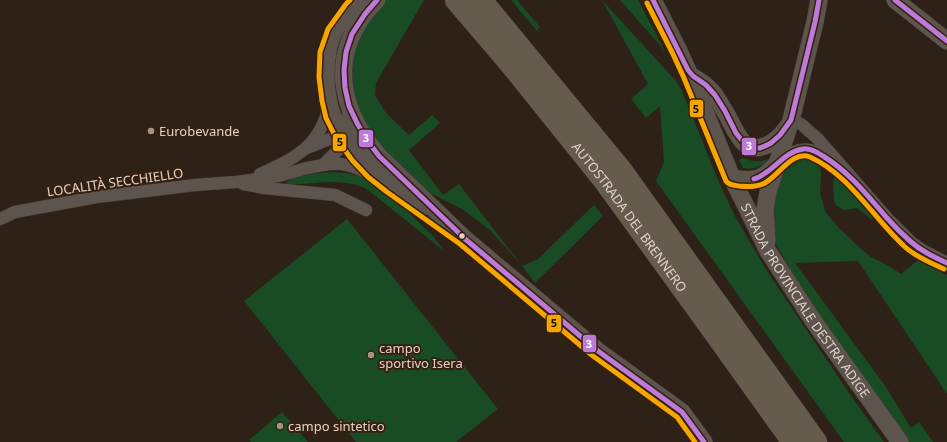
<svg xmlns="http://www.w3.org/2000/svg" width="947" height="442" font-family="'Noto Sans',sans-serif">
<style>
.green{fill:#194b25}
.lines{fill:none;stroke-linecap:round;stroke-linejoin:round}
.street-casing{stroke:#463b34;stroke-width:13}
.secondary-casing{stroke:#463b34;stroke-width:18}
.highway-casing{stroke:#463b34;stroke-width:23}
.street{stroke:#5e544e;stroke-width:12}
.secondary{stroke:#5e544e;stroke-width:17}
.highway{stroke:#655c4e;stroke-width:22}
.bus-1-casing{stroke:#37200f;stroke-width:8}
.bus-2-casing{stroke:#37200f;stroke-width:8}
.bus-1{stroke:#bd7bd9;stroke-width:5}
.bus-2{stroke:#f7a600;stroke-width:5}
.poi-dot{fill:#a29389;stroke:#37200f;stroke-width:1.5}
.bus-dot{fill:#e0d1c6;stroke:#37200f;stroke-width:1.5}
.labels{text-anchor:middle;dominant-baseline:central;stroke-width:4;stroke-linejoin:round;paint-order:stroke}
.poi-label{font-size:13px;fill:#e0d1c6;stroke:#37200f;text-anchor:start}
.street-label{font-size:13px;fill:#e0d1c6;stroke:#37200f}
.line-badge{stroke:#37200f;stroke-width:1.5}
.badge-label{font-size:11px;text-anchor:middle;font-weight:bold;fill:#fff}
.pale-badge-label{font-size:11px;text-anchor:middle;font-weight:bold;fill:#111}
</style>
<rect width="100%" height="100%" fill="#2e2118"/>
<!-- green -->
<path class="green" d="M386,0H424L376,83L375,95L386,113L409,135L432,115L440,123L409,150L443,195L459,184L522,266L538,259L594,205L603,216L535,283L522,266L491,231L462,209L432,194L415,180L385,150L375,139L367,128L355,99L352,83V70L355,51L362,33L374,13Z
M511,0H517L540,27L537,31Z
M602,0L676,81L682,91L720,185L736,218L767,271L847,390L884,442H844L656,181L664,162L660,106L646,118L631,99L648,84Z
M620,0H638L665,51Z
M773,157C765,164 755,171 743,168L739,160L742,158C756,162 760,163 773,157Z
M799,157L809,158L816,160L820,165L821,175L820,192L825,211L838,227L860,248L871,257L887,265L901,274L918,260L947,275V394L858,261L795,263L886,387L911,428L919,422L933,442H908L843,352L792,272L774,241L771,208L782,167L790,160Z
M333,172L347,173L359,176L371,180L382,188L406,210L433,236L444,251L373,194C369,191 366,188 362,187C336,177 309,185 283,185C296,174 317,173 333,172Z
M835,172L874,217L871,219L857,208L844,210L837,206L834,202L833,182Z
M347,219L498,409L456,442H356L244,301Z
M282,412L308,442H251L249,440Z"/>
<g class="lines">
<defs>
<path id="street" d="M791,120L801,124L818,139L888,219L911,242L922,250L947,263
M307,148L335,137L357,139L370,145
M778,162C803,143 810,147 834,164
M323,165L338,150L343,142L344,137L349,128L348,111
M260,174C283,164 310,152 321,128C325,121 327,112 330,104
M243,184L264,188L335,195L366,210
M0,219L15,212L97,197L195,185L236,182L279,176L307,168L329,164H341L351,166L371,174"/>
<g id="secondary">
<path d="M361,0C352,8 341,20 335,30C323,52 324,91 332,114C336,126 349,146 357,156C375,177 399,193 421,208"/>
<path d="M377,0C373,5 367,10 363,16C329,64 343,114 379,156L464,238L598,351L682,412L704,442"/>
<path id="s1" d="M653,0L678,49L690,75L732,178L768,251L812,319L900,442"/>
<path d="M895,0L947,41"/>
<path d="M690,75C699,80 708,86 714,94C719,101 723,108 727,115C732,124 737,137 745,144C761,155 779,139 788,126"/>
<path d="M732,178C757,182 761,180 778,163"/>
<path d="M767,241L765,209L768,192L791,120L815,22L819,0"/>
</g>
<g id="highway">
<path id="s2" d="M456,0L509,62L604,180L712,329L793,442"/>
<path d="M481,0L621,170L816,442"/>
</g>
</defs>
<!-- street casing -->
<use href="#street" class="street-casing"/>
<!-- secondary casing -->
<use href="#secondary" class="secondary-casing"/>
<!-- highway casing -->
<use href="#highway" class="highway-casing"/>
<!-- street -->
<use href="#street" class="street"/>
<!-- secondary -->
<use href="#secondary" class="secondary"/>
<!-- highway -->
<use href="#highway" class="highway"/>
<defs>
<path id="bus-1" d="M377,0L365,14L352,34L346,52L344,70L345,88L349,106L357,123L367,140L379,156L464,238L598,351L682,412L704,442
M653,0L688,70L693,76L706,85L715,95L725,111L736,133L744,143L748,146L754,148H760L765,146L771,143L780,135L791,120L815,22L819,0
M895,0L947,41
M754,179C773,173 783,152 803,149C810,148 817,152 823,156C849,172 867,195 886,217C894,226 902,234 910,241C921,251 934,257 947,263"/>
<path id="bus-2" d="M350,0L346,4L328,29L320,52L319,77L322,101L326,118L335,136L352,160L368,177L387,192L460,244L593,356L677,417L695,442
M647,3L672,52L684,78L726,181C729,185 733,185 739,186C748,187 757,187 765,183C779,175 793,150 810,157C850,175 873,218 905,247C916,257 931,263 944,269"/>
</defs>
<!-- bus-1 casing -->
<use href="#bus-1" class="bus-1-casing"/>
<!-- bus-2 casing -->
<use href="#bus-2" class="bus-2-casing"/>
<!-- bus-1 -->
<use href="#bus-1" class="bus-1"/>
<!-- bus-2 -->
<use href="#bus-2" class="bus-2"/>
</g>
<!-- markers -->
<g class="poi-dot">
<circle cx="151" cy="131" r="4"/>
<circle cx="371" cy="355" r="4"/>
<circle cx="280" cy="426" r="4"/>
</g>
<circle class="bus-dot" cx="462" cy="236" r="3.5"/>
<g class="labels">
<!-- poi labels -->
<g class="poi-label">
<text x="159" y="131">Eurobevande</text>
<text x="379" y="348">campo<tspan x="379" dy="15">sportivo Isera</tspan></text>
<text x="288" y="426">campo sintetico</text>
</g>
<!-- street labels -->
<g class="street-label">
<text transform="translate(115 182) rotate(-8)">LOCALITÀ SECCHIELLO</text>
<text stroke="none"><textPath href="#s2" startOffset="278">AUTOSTRADA DEL BRENNERO</textPath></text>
<text stroke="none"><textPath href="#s1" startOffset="338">STRADA PROVINCIALE DESTRA ADIGE</textPath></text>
</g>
</g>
<g class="line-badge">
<rect x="689" y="99" width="15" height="19" rx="4" fill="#f7a600"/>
<rect x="358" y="129" width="16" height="19" rx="4" fill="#bd7bd9"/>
<rect x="332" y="133" width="15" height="19" rx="4" fill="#f7a600"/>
<rect x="741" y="137" width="16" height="19" rx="4" fill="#bd7bd9"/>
<rect x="546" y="314" width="16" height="19" rx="4" fill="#f7a600"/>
<rect x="582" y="334" width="15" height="19" rx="4" fill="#bd7bd9"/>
</g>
<g class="badge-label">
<text x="366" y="142">3</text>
<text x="749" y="150">3</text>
<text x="589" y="348">3</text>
</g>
<g class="pale-badge-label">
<text x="696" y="113">5</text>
<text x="340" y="146">5</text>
<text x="554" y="327">5</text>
</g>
</svg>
